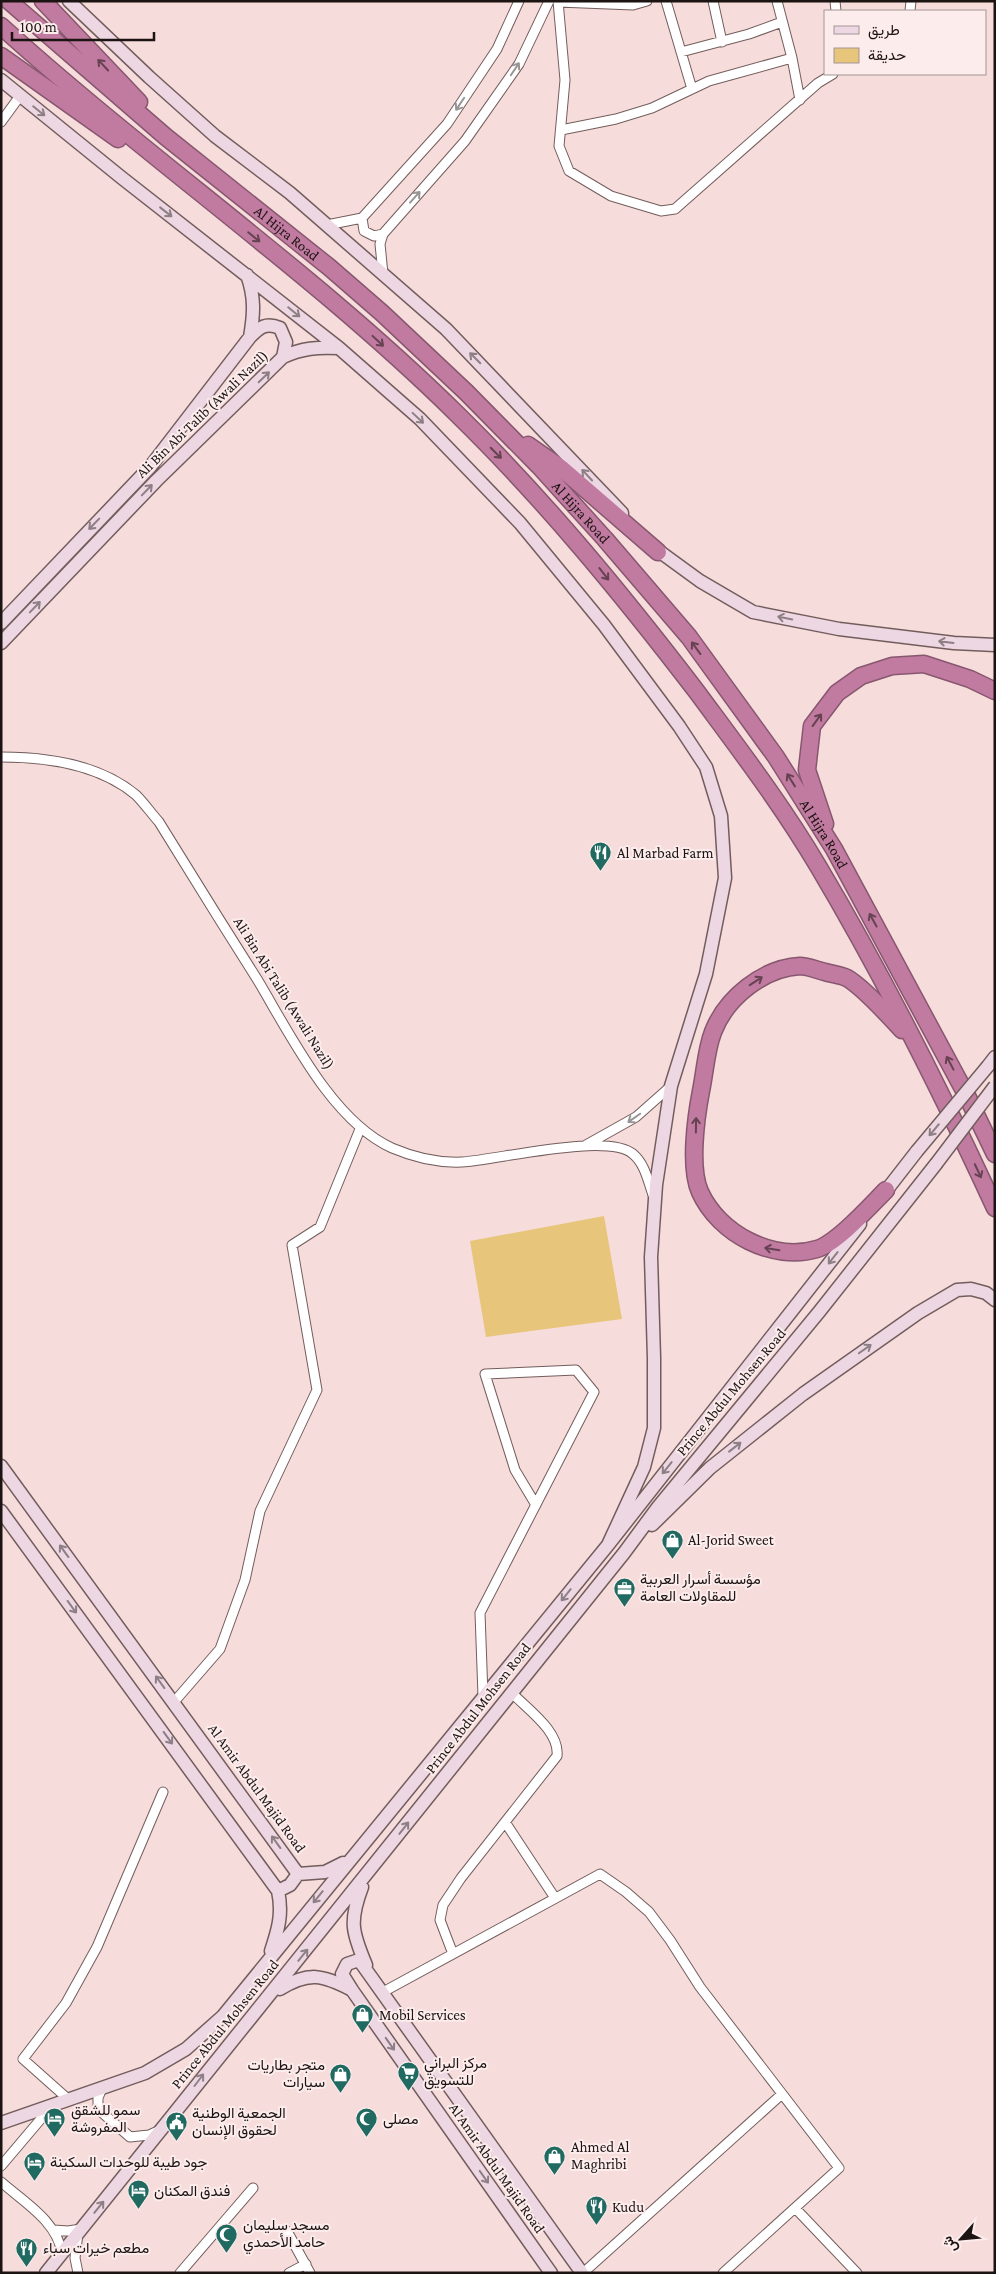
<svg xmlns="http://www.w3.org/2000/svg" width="996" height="2274" font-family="'Crimson Pro',Vazirmatn,serif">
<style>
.green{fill:#e7c57b}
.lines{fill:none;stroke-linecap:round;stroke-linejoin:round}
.minor-casing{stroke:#735d5c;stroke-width:11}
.secondary-casing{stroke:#735d5c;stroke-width:15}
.motorway-casing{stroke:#87576f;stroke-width:19}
.minor{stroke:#fff;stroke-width:9}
.secondary{stroke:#ecd7e2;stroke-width:12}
.motorway{stroke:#c17ba0;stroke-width:16}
.secondary-bridge-casing{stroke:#735d5c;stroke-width:15;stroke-linecap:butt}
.secondary-bridge{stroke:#ecd7e2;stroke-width:12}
.oneway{stroke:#664252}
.oneway2{stroke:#999595}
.oneway3{stroke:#8e7f85}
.labels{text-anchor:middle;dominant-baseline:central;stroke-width:4;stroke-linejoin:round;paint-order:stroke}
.street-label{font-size:15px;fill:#1c1313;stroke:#fcecec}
.poi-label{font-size:15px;fill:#1c1313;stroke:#fcecec;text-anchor:start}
</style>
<rect width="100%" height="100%" fill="#f6dcdb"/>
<!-- green -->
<path class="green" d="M604,1216L622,1319L486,1337L470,1241Z"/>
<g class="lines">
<defs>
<path id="minor" d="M558,1L565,80L559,146L569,171L611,196L661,211L675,209L818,83L833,74
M666,1L692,89
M713,1L722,42
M777,1L792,58L800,100
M835,1L836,11
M558,2L633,5L647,1
M910,11L911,1
M681,52L749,34L782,22
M1,122L20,96
M561,130L616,119L652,108L709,81L792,58
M362,218L364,231L374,236L383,234
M327,225L362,218L447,124L497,49L519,1
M383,274L380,244L383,234L465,141L519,64L549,1
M1,757C48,757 99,764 136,795C144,803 151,813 159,822C191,874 224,927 257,979C290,1034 332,1121 392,1148C413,1157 439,1163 462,1162C497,1160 608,1132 633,1154C645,1164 648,1181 653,1195
M586,1145L636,1117L671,1086
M483,1696L480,1613L594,1392L576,1370L485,1374L515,1470L536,1505
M174,1702L220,1649L245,1580L260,1511L317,1390L292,1245L320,1227L360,1129
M505,1822L555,1898
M453,1954L440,1920L443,1905L461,1878L557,1756C560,1731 527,1709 511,1692
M383,1992L600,1874L626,1892L649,1912L670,1940L700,1987L839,2168L723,2273
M102,2088L98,2098V2109L130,2137L149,2135L160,2130
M68,2099L23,2059L66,2003L97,1947L163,1792
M1,2166L51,2107
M1,2182C24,2202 58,2222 62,2254
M795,2208L857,2273
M54,2230L68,2231L81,2229
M287,2231L310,2273
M78,2273L75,2258L78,2233
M180,2273L253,2188
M289,2273L306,2264
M583,2273L782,2094"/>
<path id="secondary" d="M69,1L149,77L215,136L290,193L446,329L622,513
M1,80L122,178L339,348L420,419L520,523L604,625L679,726L706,767L721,816L725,878L706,974L671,1086L656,1185L651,1257L654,1358V1428L644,1467L608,1545
M247,275C255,297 254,314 250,337
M283,357C302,348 318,347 339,348
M652,546L700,581L753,612L839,629L954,643L995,645
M1,623L150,467L250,337C260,327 266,322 280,328L286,342L283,357L156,481L1,643
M988,1066L995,1057
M882,1196L917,1151
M1,1466L298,1874L290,1885L278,1891
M1,1511L278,1891C283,1914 278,1930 271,1951
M652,1525L710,1468L803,1394L918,1313L957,1290L971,1289L986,1293L995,1300
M298,1874L325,1872L343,1863
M362,1887C349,1921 352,1932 366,1965
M280,1989C309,1971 323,1975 352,1990
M1,2123L145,2073L186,2049L223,2016L608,1545L860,1224
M46,2273L624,1553L658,1507L819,1312L936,1164
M551,2273L352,1990L342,1974L347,1964L359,1960L582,2273"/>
<g id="motorway">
<path id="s1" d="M9,1L166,137L329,267L382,313L466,392L539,466L605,539L689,637L776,757L834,849L967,1096L995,1154"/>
<path d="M43,1L139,102"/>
<path d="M1,26C149,160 314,273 456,413C544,499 622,594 697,692C739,749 782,805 818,866C884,977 941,1091 995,1208"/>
<path d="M1,56L118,139"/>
<path d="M528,445L561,468L658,552"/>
<path d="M825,824L807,770L812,726L837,693L861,676L892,666L924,664L970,679L995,691"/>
<path d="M886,1190C870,1206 837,1243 817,1249C773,1262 719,1234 700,1192C689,1168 696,1117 701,1091C705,1072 706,1050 713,1032C726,998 763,968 800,966C807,966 817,970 825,972C832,974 841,975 847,978C863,987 889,1016 902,1030"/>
</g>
</defs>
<!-- minor casing -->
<use href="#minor" class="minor-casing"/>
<!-- secondary casing -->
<use href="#secondary" class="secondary-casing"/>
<!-- motorway casing -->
<use href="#motorway" class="motorway-casing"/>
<!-- minor -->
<use href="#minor" class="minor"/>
<!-- secondary -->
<use href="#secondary" class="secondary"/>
<!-- motorway -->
<use href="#motorway" class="motorway"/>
<defs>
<path id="secondary-bridge" d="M917,1151L988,1066
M936,1164L995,1086"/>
</defs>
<!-- secondary-bridge casing -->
<use href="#secondary-bridge" class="secondary-bridge-casing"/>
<!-- secondary-bridge -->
<use href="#secondary-bridge" class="secondary-bridge"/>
</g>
<!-- one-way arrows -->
<defs><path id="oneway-shaft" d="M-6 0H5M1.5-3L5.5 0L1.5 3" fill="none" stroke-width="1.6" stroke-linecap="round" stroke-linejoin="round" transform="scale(1.25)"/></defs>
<g class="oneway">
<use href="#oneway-shaft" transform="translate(103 65) rotate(-133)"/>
<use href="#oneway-shaft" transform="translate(254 237) rotate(39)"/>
<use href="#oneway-shaft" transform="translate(378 341) rotate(43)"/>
<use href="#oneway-shaft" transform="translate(496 453) rotate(45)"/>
<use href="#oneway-shaft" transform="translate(604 574) rotate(52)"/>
<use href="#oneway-shaft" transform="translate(696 648) rotate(-126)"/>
<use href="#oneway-shaft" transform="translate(817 720) rotate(-54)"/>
<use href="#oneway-shaft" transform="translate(791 780) rotate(-122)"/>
<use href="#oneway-shaft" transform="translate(873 920) rotate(-119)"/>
<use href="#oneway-shaft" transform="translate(756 981) rotate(-33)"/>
<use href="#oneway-shaft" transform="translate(950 1063) rotate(-118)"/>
<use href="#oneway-shaft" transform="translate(696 1125) rotate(-89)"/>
<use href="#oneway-shaft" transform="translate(978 1171) rotate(65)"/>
<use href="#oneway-shaft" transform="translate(772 1249) rotate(-171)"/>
</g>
<g class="oneway2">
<use href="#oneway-shaft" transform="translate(515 69) rotate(-56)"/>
<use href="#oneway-shaft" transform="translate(460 104) rotate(124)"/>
<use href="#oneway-shaft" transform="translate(415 197) rotate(-48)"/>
<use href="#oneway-shaft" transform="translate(634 1118) rotate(145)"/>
</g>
<g class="oneway3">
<use href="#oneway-shaft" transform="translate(39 111) rotate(39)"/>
<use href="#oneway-shaft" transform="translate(166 212) rotate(38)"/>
<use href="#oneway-shaft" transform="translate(294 312) rotate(39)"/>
<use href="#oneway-shaft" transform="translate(475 358) rotate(-135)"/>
<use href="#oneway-shaft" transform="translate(264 377) rotate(-44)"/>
<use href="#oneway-shaft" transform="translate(418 418) rotate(43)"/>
<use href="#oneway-shaft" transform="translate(587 475) rotate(-133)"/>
<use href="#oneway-shaft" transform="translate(147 490) rotate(-46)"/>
<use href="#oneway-shaft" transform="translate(94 524) rotate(134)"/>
<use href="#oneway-shaft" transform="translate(35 607) rotate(-46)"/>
<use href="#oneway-shaft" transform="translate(785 618) rotate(-169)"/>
<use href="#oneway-shaft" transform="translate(946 642) rotate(-173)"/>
<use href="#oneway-shaft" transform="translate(934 1130) rotate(130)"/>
<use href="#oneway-shaft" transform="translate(833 1258) rotate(128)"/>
<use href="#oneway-shaft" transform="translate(865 1349) rotate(-35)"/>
<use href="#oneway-shaft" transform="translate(735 1447) rotate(-38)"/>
<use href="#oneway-shaft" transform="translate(667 1468) rotate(129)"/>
<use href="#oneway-shaft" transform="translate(64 1551) rotate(-126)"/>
<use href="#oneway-shaft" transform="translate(566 1595) rotate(129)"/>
<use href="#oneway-shaft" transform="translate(72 1607) rotate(54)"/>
<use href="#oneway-shaft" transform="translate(160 1682) rotate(-126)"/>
<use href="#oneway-shaft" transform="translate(168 1738) rotate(54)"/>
<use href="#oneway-shaft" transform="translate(404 1828) rotate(-52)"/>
<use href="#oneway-shaft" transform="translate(276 1842) rotate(-126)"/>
<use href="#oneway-shaft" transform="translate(318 1897) rotate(129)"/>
<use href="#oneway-shaft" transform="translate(303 1955) rotate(-51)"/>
<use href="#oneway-shaft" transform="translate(390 2044) rotate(55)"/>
<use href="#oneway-shaft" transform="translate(199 2080) rotate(-53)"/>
<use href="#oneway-shaft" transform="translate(484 2177) rotate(55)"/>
<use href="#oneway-shaft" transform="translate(99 2207) rotate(-51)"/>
</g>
<!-- icons -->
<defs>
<symbol id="restaurant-pin" viewBox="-11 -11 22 30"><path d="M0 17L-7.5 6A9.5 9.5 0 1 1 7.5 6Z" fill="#216a61" stroke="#fcecec"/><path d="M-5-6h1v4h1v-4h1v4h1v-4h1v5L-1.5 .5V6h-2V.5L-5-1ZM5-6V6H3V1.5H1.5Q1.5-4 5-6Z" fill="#fff"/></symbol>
<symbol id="shop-pin" viewBox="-11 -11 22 30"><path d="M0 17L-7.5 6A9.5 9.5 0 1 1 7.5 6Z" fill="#216a61" stroke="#fcecec"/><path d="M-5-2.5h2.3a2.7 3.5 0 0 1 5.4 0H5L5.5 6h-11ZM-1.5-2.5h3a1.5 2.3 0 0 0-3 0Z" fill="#fff"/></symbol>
<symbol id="office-pin" viewBox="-11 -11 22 30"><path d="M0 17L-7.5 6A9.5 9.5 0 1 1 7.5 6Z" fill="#216a61" stroke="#fcecec"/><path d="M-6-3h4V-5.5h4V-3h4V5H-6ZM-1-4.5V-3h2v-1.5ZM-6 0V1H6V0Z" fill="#fff"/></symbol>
<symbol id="supermarket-pin" viewBox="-11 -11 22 30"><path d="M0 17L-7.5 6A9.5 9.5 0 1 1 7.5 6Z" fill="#216a61" stroke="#fcecec"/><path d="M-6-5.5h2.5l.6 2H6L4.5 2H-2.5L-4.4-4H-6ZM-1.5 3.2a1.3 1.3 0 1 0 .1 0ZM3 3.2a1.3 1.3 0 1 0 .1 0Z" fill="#fff"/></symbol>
<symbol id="hotel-pin" viewBox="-11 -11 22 30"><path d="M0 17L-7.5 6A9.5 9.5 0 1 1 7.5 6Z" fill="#216a61" stroke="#fcecec"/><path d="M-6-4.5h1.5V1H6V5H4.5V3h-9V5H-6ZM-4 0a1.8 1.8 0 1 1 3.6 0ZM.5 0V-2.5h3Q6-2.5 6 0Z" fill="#fff"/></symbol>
<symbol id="mosque-pin" viewBox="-11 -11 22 30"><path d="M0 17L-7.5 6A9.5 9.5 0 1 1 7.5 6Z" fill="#216a61" stroke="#fcecec"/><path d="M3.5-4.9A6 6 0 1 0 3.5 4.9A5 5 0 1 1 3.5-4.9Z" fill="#fff"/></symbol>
<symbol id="civic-pin" viewBox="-11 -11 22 30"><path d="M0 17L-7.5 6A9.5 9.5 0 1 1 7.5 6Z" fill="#216a61" stroke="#fcecec"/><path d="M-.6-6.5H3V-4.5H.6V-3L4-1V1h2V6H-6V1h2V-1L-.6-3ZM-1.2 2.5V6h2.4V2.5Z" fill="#fff"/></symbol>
</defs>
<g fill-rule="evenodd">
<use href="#restaurant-pin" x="588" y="840" width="25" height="34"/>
<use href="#shop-pin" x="660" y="1528" width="25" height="34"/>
<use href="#office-pin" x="612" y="1576" width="25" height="34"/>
<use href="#shop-pin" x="350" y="2002" width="25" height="34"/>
<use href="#supermarket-pin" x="396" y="2060" width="25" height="34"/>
<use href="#shop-pin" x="328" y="2062" width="25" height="34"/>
<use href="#hotel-pin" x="42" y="2106" width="25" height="34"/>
<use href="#mosque-pin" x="354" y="2106" width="25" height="34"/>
<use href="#civic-pin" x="164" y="2110" width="25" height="34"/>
<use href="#shop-pin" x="542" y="2144" width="25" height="34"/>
<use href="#hotel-pin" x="22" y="2150" width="25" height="34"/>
<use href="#hotel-pin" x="126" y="2178" width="25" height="34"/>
<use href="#restaurant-pin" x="584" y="2194" width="25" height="34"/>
<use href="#mosque-pin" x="214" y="2222" width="25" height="34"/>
<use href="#restaurant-pin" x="14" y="2236" width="25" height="34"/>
</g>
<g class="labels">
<!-- street labels -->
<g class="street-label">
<text stroke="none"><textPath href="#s1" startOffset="362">Al Hijra Road</textPath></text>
<text transform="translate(202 414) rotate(-44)">Ali Bin Abi Talib (Awali Nazil)</text>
<text stroke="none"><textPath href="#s1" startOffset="768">Al Hijra Road</textPath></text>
<text stroke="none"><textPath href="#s1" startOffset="1172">Al Hijra Road</textPath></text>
<text transform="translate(284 993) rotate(58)">Ali Bin Abi Talib (Awali Nazil)</text>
<text transform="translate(731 1392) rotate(-50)">Prince Abdul Mohsen Road</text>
<text transform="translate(478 1708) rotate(-52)">Prince Abdul Mohsen Road</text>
<text transform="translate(257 1788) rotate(54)">Al Amir Abdul Majid Road</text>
<text transform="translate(225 2024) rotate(-51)">Prince Abdul Mohsen Road</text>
<text transform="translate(497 2168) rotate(55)">Al Amir Abdul Majid Road</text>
</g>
<!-- poi labels -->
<g class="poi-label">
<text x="617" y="853">Al Marbad Farm</text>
<text x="688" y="1540">Al-Jorid Sweet</text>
<text x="640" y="1579">مؤسسة أسرار العربية<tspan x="640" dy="17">للمقاولات العامة</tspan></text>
<text x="379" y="2015">Mobil Services</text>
<text x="424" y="2063">مركز البراني<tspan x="424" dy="17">للتسويق</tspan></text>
<text x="325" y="2065" text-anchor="end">متجر بطاريات<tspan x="325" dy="17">سيارات</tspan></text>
<text x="71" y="2110">سمو للشقق<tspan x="71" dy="17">المفروشة</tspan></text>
<text x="192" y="2113">الجمعية الوطنية<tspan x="192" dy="17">لحقوق الإنسان</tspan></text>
<text x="383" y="2119">مصلى</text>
<text x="571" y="2147">Ahmed Al<tspan x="571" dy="17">Maghribi</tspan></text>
<text x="50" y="2162">جود طيبة للوحدات السكينة</text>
<text x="154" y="2191">فندق المكنان</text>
<text x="612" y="2207">Kudu</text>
<text x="243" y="2225">مسجد سليمان<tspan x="243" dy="17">حامد الأحمدي</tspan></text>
<text x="43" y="2248">مطعم خيرات سباء</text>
</g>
</g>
<!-- border -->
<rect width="996" height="2274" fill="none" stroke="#1c1313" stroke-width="5"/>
<!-- legend -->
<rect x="824" y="10" width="162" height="65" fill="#fcecec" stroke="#a29595"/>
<rect x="834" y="26" width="25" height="8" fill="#ecd7e2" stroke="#a29595"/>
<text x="868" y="35" font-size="15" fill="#1c1313">طريق</text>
<rect x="834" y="48" width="25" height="15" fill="#e7c57b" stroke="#a29595"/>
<text x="868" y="60" font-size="15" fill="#1c1313">حديقة</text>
<!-- north arrow -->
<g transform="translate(961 2239) rotate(243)" stroke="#fcecec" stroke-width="4" paint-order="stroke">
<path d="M0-4L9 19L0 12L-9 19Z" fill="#1c1313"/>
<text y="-8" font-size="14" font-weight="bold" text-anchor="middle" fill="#1c1313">ش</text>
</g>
<!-- scale -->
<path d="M12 32v8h142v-8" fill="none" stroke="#1c1313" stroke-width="2.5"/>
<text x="20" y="32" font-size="15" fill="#1c1313" stroke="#fcecec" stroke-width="4" paint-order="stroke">100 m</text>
</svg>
